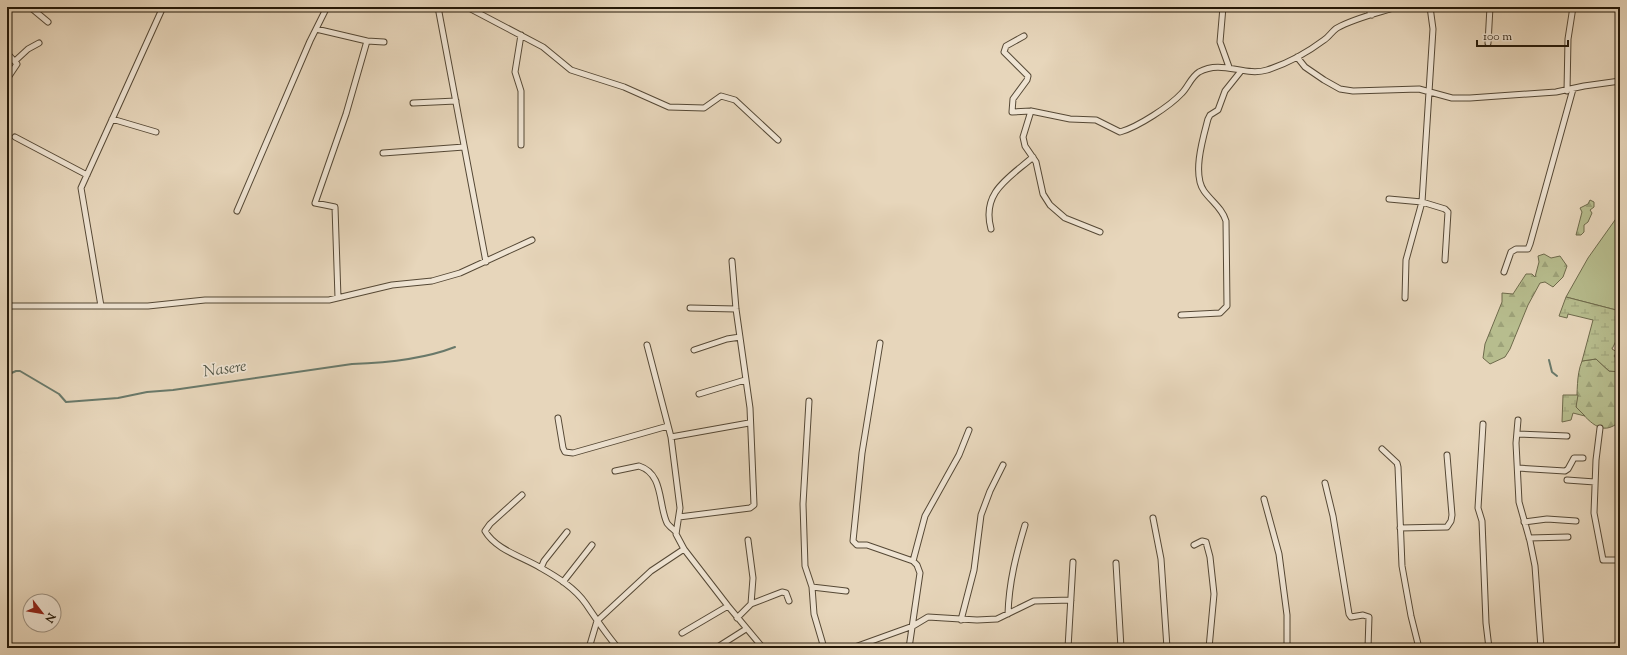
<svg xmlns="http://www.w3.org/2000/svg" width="1627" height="655" font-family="'Sorts Mill Goudy',serif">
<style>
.grass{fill:#b7bd8e;stroke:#6e6a4b}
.forest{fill:url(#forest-firs);stroke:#6e6a4b}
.wetland{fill:url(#wetland-marsh);stroke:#6e6a4b}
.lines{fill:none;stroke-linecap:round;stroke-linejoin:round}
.stream{stroke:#69796a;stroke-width:2}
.minor-casing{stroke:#554835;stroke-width:7}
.minor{stroke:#efe4d3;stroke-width:5}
.labels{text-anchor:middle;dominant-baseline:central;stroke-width:3.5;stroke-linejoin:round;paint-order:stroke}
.water-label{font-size:16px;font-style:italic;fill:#4c5041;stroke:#efe4d3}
</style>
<defs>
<pattern id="forest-firs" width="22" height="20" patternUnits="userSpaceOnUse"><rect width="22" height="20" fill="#b7bd8e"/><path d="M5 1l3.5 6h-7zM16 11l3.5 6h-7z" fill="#9da279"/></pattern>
<pattern id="wetland-marsh" width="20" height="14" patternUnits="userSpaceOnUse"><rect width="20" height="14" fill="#b7bd8e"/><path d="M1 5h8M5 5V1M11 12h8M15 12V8" fill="none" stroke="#9da279"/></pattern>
</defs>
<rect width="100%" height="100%" fill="#e7d6bb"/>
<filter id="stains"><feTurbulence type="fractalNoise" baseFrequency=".005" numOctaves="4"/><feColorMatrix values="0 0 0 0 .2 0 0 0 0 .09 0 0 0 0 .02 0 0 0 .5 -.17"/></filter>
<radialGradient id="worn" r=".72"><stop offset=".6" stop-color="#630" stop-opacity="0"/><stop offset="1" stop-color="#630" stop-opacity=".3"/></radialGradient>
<!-- grass -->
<path class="grass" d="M1620,213V311L1566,297L1588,258Z"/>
<!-- forest -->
<path class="forest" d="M1590,200L1594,202V207L1590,210L1592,213L1588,222L1584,225V232L1581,235H1576L1582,212L1580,208L1588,204Z
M1544,254L1551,258L1560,256L1567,266L1563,277L1553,287L1545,282L1540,283L1528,305L1510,349L1505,357L1490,364L1483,358L1485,344L1502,302V293L1513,294L1526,274H1532L1535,277L1539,262L1538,256Z
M1596,359L1609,371L1620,372V421C1601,439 1588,419 1576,407C1578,391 1576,376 1582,361Z"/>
<!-- wetland -->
<path class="wetland" d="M1566,297L1620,311V333L1612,349L1617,352L1614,356L1620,364V372L1609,371L1596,359L1582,361L1593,320L1568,314L1567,318L1559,316Z
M1563,395H1578L1576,407L1585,416L1573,413L1571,420L1562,422Z"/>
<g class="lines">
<!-- stream -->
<path class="stream" d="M1549,360L1552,372L1557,376
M7,375L16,371H20L59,394L66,402L118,398L147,392L173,390L352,364C385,363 424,359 455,347"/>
<defs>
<path id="minor" d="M30,7L48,22
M60,7H61
M438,7L486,262
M467,7L543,47L571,70L624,87L669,107L704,108L721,96L735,100L778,140
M1223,7L1220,42L1229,67
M1367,7L1372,15
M1430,7L1433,29L1422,202L1445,209L1448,212L1445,260
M316,29L367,41L384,42
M521,35L515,72L521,91V145
M1024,36L1006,46L1004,52L1028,76L1027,80L1013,99L1012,112L1031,111L1070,119L1096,120L1120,132C1138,127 1170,106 1182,93C1188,87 1191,77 1199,72C1222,59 1244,77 1267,70C1286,64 1308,52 1324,40C1329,37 1332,31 1337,28C1355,18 1378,13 1397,7
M1488,43L1490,7
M7,53L17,64L7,79
M1297,57L1305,67L1324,80L1340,89L1353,91L1419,89L1452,98H1470L1556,92L1584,86L1620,81
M15,61L28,49L39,43
M1567,91L1568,39L1573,7
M413,103L456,101
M1031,111L1023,137L1025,146L1036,162L1043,194L1050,205L1065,218L1100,232
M112,119L156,132
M15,137L87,175
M383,153L464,147
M1389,199L1422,202L1406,260L1405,298
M237,211L310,41L327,7
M991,229C981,192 1009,178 1033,157
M1504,272L1511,252L1516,249H1528L1530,244L1573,89
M338,298L335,207L315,203L346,114L367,41
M7,306H148L205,300H329L392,285L432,281L460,273L532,240
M101,306L81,188L163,7
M690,308L736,309
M1181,315L1220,313L1227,306L1226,221C1222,208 1212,202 1204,191C1192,174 1203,138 1208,119L1210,115L1218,110L1225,91L1241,71
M880,343L862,453L853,541L857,545H867L913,561L917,565L920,573L909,648
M647,345L671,437L680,508L676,534L684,549L728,606L763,648
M694,350L727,339L740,337
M699,394L745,380
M809,401L803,504L805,566L812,587L814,614L824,648
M558,418L563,448L565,452L573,453L668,426
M1518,420L1516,443L1519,502L1530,541L1535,566L1541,648
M1483,424L1478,508L1482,521L1486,623L1489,648
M1600,428L1596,460L1594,513L1603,560H1620
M1517,434L1567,436
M671,437L749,423
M1382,449L1397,463L1398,467L1402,566L1411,616L1419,648
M1518,468L1565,471L1568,469L1574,458H1583
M615,471L639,466C664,474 658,504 667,523C669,526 673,529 676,532
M1567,480L1595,482
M1325,483L1333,516L1349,614L1351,617L1363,615L1369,617L1368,648
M522,495L490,524L485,531C496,550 523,557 541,568C557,577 575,588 586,604C596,619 606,634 618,648
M1264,499L1279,554L1287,615V648
M679,517L750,508L754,505L750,408L736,309L732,261
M1153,518L1161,559L1167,648
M1524,522L1547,519L1576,521
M1400,528L1447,527L1451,521L1452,515L1447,455
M1529,538L1568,537
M748,540L753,578L751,604
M1194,545L1202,541L1206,542L1210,557L1214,594L1209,648
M913,561L925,516L959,455L969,430
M1116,563L1121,648
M541,568L544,561L567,532
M563,582L592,545
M812,587L846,591
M1008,614C1009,582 1016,555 1025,525
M737,618L751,604L782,592L786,593L789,601
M961,620L974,570L981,515L990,491L1003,465
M682,633L728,606
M589,648L597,621L651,571L684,549
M716,648L746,629
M852,648L913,626L928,617L977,620L997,619L1034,601L1071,600
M1068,648L1073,562"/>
</defs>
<!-- minor casing -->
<use href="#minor" class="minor-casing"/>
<!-- minor -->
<use href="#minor" class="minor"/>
</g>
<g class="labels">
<!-- water labels -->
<g class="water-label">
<text transform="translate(225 370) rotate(-8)">Nasere</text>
</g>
</g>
<!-- margin -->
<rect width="1627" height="655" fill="none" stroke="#e7d6bb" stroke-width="24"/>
<rect x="8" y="8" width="1611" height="639" fill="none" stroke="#241808" stroke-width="2"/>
<rect x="12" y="12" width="1603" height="631" fill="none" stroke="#241808"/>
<!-- north arrow -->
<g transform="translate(42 613) rotate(121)"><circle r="19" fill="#efe4d3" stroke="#9e9282"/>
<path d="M0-3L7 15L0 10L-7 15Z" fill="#8f2418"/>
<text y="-6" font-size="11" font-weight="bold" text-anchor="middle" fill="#241808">N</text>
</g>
<!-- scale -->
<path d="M1477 40v6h91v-6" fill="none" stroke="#241808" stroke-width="2"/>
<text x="1483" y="40" font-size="12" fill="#241808" stroke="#efe4d3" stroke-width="3" paint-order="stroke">100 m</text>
<rect width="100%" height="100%" filter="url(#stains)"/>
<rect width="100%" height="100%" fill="url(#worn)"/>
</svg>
